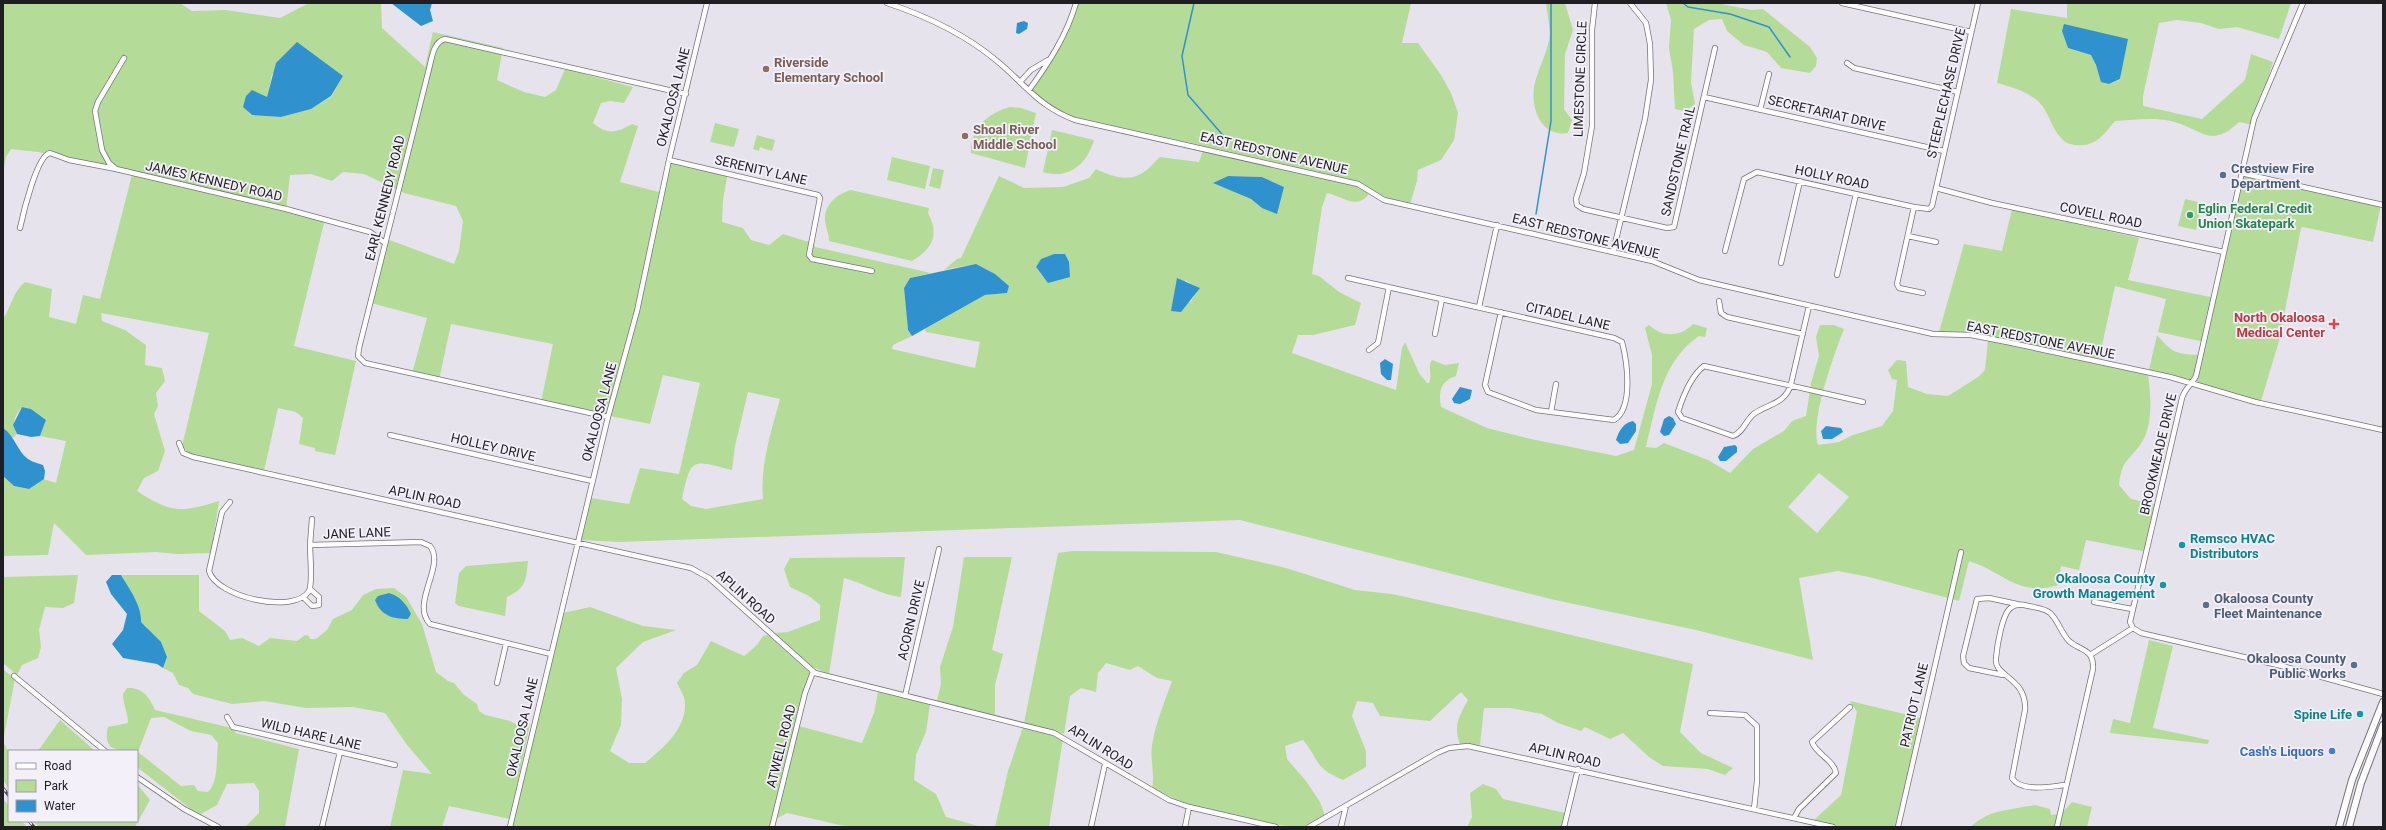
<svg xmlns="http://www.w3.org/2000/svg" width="2386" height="830" font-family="Roboto,sans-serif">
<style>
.green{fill:#b5db98;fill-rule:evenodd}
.water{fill:#2f92cf}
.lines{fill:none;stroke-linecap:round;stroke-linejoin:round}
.stream{stroke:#2f92cf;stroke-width:1.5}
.minor-casing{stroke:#75727b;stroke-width:6}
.major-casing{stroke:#75727b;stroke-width:8}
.minor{stroke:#fff;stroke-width:4.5}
.major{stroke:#fff;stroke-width:6}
.rail-casing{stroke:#4d4b51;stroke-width:3}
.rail{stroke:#f3f0fa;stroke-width:1.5;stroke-dasharray:4.5;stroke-linecap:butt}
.education-dot{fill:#8d6e63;stroke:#f3f0fa;stroke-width:1.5}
.service-dot{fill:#5c6f8a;stroke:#f3f0fa;stroke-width:1.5}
.leisure-dot{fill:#2e9e5b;stroke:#f3f0fa;stroke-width:1.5}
.health-dot{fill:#e0444e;stroke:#f3f0fa;stroke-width:1.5}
.culture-dot{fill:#0f9aa8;stroke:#f3f0fa;stroke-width:1.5}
.shop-dot{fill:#3f7fe0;stroke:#f3f0fa;stroke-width:1.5}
.labels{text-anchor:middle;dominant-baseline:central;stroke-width:3.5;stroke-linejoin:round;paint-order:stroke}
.education-label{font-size:13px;font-weight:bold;fill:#785e54;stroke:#f3f0fa;text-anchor:start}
.street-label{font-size:13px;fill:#1f1e22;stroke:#f3f0fa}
.service-label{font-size:13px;font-weight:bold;fill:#4e5e75;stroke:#f3f0fa;text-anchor:start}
.leisure-label{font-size:13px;font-weight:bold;fill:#27864d;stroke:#f3f0fa;text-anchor:start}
.health-label{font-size:13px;font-weight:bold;fill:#be3a42;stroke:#f3f0fa;text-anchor:end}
.culture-label{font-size:13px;font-weight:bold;fill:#0d838f;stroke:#f3f0fa;text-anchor:end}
.shop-label{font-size:13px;font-weight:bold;fill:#366cbe;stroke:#f3f0fa;text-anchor:end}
</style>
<rect width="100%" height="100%" fill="#e6e3ed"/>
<!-- green -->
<path class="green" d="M3,3H180L192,11L226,10L280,18L309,3H381L382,28L425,67L433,32L503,48L497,80L524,92L545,97L556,90L565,69L633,87L624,103L610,101L601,103L593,123C607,135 617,133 632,124L638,126L620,182L659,192L635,310L606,415L541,402L553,344L451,324L439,380L412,374L427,318L371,303L387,239L454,264L459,251L463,221L456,206L404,193L364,174L343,172L332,181L311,174L290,175L286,210L325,219L294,346L356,361L335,455L315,451V448L299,444L303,418L296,412L278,408L264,471L188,453L182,446L209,333L101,313L102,321L125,330L146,345L145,365L162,368L165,381L156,393L158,406L154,414L165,451L158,471L144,478L137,491C171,513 180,513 219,501L211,553L177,554L156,552L86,555L54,523L48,555L3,556V476L14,486L29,489L43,479L56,483L66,441L40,436L46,420L31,409L22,407C14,417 12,422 17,434L13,438L3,428V319C11,307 13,291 25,282L52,289L49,317L76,324L83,295L100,299L133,171L38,152L11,149L6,157L3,174ZM272,74L343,76L331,97L311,109L281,117L251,115L244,107L262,96L267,98Z
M1077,3H1411L1402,43H1418L1441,75L1451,93L1458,113L1454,140L1441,160L1418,170L1417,181L1410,204L1382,196L1358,181L1075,117L1042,101L1028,86L1048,63Z
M1546,3H1565L1573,30L1565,54L1564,109L1572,120L1568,133C1542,137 1531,111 1534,87C1537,71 1546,56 1549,40C1551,29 1547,14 1546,3Z
M1666,3H1716L1752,10L1763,9L1810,47L1817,58L1816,66L1810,73L1781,68L1767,52L1744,45L1727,31L1722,19L1709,20L1694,29L1691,82L1695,104L1685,111L1675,109L1673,72L1669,48L1671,20Z
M2067,3L2276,4L2291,3L2279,39L2237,27L2219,29L2201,23L2177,20L2159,23L2143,96V106L2202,119L2245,80L2251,54L2273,62L2253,125L2239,122C2210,150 2201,128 2171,121C2153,117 2133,120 2115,121C2104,134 2096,147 2077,145C2071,145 2065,143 2061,138C2051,128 2049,112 2039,102C2027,91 2012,87 1997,83L2011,9L2067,18ZM2127,41L2120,80L2109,84C2095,72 2099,69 2091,55L2068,48Z
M1010,107L1021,108L1036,113L1025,168L971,153C970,128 988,113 1010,107Z
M715,123L739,129L734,147L710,142Z
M1052,130L1094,140C1087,164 1069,180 1043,172Z
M757,135L775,140L772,151L760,147L759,151L753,149Z
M1203,151L1357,186L1369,194C1356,210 1344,197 1327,193L1322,207L1312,274L1319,276L1339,292L1361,303L1355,325L1313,335H1298L1292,353L1396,390L1402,348L1405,342L1419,373L1427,383H1429C1433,375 1427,366 1432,360L1445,365L1459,363L1456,376C1441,381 1438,391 1441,407L1487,428L1531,439L1616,456L1634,450L1652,384V355L1645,328L1649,325C1663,338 1680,337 1693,324L1707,328L1705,337L1699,336C1662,361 1656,406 1646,447L1656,448L1664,443L1708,460L1730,473L1753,449L1784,431L1792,421L1806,416L1811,383L1819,356L1816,337L1820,325H1834L1844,329C1834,355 1810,419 1818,445L1839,442L1853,435L1882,426L1893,411L1897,380L1892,379L1888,370L1897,360L1906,361L1908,387L1927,394L1948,396L1978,377L1985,370L1988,340L2148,375C2151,393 2153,426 2142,442C2129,462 2122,458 2119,485L2131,499L2157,505L2147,552L2086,540L2079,570L2061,566L2058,585C2017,597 2004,572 1969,561L1959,601L1952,599L1954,592L1948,598L1869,577L1838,571L1799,578L1813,660L1696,630L1555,600L1240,520L619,542L581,540L591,498L629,504L640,468L679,474L700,383L663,375L650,424L610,416L639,311L671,159L728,172L723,200L722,222L743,228L751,240L769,245L783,234L805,241L814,242L815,247L931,273L910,278L904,288L908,330L912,336L893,345L892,349L975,368L980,342L926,332L925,329L985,295L1007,293L1009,286C984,264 977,262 944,270L957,259L961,258L999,176L1024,188L1063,187L1089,178L1096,169C1111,176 1128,183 1144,172C1150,168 1154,162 1160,157L1199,162ZM1228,176L1262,177L1284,187L1262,208L1251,199L1214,183ZM1054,254L1069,276C1050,281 1047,285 1036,267L1042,259ZM1185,280L1199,288L1190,303ZM748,392L780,399C771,432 760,465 763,499L706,509L691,506L682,499C691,456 692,460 732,470L735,446ZM1819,473L1849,497L1817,533L1788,507Z
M892,157L930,166L925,189L887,180Z
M933,168L944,170L940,189L929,186Z
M2244,175L2381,205L2373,242L2303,227L2301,228L2279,341L2261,401L2149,370L2157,335C2173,354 2177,354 2202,355L2205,342L2158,332L2166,299L2115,286L2099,359L1971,332H1939L1964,244L2002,251L2012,209L2139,238L2128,280L2215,298Z
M851,190L929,208L928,213C940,236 932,249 912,261L829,241C829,235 827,231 826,226C821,208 835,194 851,190Z
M2185,199L2202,203L2196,230L2178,226Z
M1072,551L1216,552L1286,568L1355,590L1392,594L1474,612L1693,664L1680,732L1701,753L1733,768L1725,775L1708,769L1663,766L1649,757L1623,733L1610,739L1585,727L1581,731L1558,723L1542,714L1510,708H1484L1480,745L1460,744C1453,727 1459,716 1468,700L1461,692L1430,721L1380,716L1373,703L1357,701L1352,716L1366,751V767L1343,780C1313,767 1321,762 1303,740L1285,746L1287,759L1306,781L1320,802L1325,816L1305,826L1289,827L1190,805L1152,789C1155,774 1150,760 1152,746C1155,724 1165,701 1172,681L1157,678L1138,666L1130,670L1106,663L1098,673L1096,692L1081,688L1070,696L1064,734L1024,723L1058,553Z
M905,557L901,597C881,595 864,583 844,578L829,674L810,666L774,633L788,632L820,620V605L809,596L790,587L784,569L790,558Z
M964,557H1012L992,650L1003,654L995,685V715L937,701L941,684L940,667L953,627Z
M528,561C526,581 526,588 507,597L505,616L459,606L455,603L459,573L466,566Z
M78,575L74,603L63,608L45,607L39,630L41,647L38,658L22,665L17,675L3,663V577Z
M121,575H199V611L225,631L230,640L242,638L259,646L270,638L297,641L305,635L309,636L310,639H316L327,630L333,619L352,610L363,595L376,589L394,588L406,597L422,624L436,672L448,681L454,683L464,695L477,704L479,711L485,715L510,721L519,726L530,724L510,819L449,806L442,827H390L403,770L432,774L407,745L385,713L353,707L306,708L264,701L232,704L193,694L188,688L179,685L173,673L163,668L167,657L146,626L140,622C142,606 129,588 121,575Z
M590,607L643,626L676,630L643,642L616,668L622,699L621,725L610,751L629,763H645C663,748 686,729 685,703C685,697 680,689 677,683L684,673L697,665L711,641L744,656L757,645L763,636L768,635L810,673L803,692L770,827H512L563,613Z
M2149,640L2173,646L2153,728L2209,740L2208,744L2110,733L2113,719L2130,723Z
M3,669L15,679L3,741L9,753V789L3,780Z
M127,688C142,687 150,697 155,710L232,728L236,733L299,749L285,827H245L259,813V791L254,783L227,784L217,805L201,814L192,810L137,767V751C119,751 102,752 108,727L128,723C128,713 123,704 123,694ZM164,717L191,731L211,735L218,743C216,757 219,782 208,792L198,791L194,785L181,786L138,752L151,718Z
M878,692L930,704L926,732L916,755L914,780L936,794L946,817L982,827H849L787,813L776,819L799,726L862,743L874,713Z
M1850,701L1921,718L1895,827H1843L1814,820L1841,795L1857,712Z
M60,720L94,750L95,751H38Z
M1023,727L1063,739L1049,827H995L1008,771Z
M137,784L150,800L135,827H39L33,821H137Z
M1483,784L1496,789L1503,799L1565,813L1562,827H1467L1472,817L1470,793Z
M3,799L9,806V821H22L27,827H3Z
M2072,802L2092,807L2087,827H2059L2062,813Z
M2035,805L2050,809L2051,815L2058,814L2055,827H1971C1986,810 2014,809 2035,805Z"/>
<!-- water -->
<path class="water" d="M391,3H432L430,10L433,21L421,26Z
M1024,21L1028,23L1027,29L1019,34L1016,33L1017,23Z
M2064,24L2128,39L2120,79L2109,84L2101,82L2096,65L2091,55L2068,48L2062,31Z
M297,42L343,76L331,96L311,109L281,117L252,115L243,107L246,96L252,90L267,97L276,63Z
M1228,176L1262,177L1284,187L1277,214L1262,208L1251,199L1213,183Z
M1054,254H1065L1069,262L1070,277L1048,283L1036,267L1041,259Z
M976,264L995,274L1009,286L1007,293L985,295L912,336L908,330L904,288L910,278Z
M1177,278L1200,288L1181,312L1171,311Z
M1385,359L1393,364L1391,380H1387L1381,374L1380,363Z
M1460,387L1472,390L1470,399L1460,404L1454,403L1452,399Z
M22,407L31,409L46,420L40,436L31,437L17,434L13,425Z
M1669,416L1673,418L1676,424L1669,435L1664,436L1660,432L1664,419Z
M1633,421L1636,424V431L1628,443L1620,444L1616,440C1619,431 1623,423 1633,421Z
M1826,426L1841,428L1843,432L1832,439H1823L1821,431Z
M3,428C15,436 17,451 28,459C32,462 38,463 43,465L45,471L44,479L29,489L14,486L3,476Z
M1735,445L1737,447V452L1726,461H1720L1718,457L1724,447Z
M112,575H121C129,588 142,606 141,622L161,642L167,657L163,668L157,664L123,658L112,644L123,630L127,614L111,594L106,582Z
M389,593C400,596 407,605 411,614L408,619C393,619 381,616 375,600L378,596Z"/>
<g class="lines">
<!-- stream -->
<path class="stream" d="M1194,3L1182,56L1188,95L1227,140
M1683,3L1688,7L1730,14L1769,27L1790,57
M1536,214L1551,121V3"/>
<defs>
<path id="minor" d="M887,3C926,16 965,34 997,61C1026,85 1038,106 1075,120L1358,184L1384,200L1652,261L1699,280L1933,334L1971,335L2007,342L2170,377L2255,402L2383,430
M1595,3L1592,30V126L1584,173L1576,199L1577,205L1583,209L1667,228L1674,227L1715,48
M1842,3L1971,32
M2303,3L2254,119L2196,376C2192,384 2185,388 2182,398L2130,622L2133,628L2141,633L2282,666L2383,694
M1847,63L1854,68L1958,92
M1020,82L1031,70L1048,60
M1029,90C1048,64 1067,35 1076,3
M1704,97L1944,151
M1760,110L1769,74
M669,160L818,195L820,198L809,255L812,259L872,271
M116,169L109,163L102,150L95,111L98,102L124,58
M2241,173L2383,205
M1936,188L1992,203L2224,252
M1914,207L1897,284L1899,288L1923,293
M20,228C23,214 37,155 50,153L69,160L116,169L286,209L370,232L385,243
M1908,236L1936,242
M1725,251L1744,179L1757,172L1914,207L1929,209L1932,206L1978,3
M1613,252L1645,119L1651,80L1650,44L1646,23L1630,3
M1781,263L1800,181
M1837,275L1856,194
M1348,278L1614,338L1622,342C1627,361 1634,408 1614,420L1536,410L1488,392L1485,385L1501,312
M1719,301L1721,313L1727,317L1803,334
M1809,306L1791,384C1786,403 1769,404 1755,413C1746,419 1744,432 1733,436L1682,418L1678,412C1683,396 1691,376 1704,366L1863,402
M1479,307L1497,225
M1435,334L1442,299
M1369,350L1378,343L1389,287
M1551,412L1556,384
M608,417L365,363L358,356L359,348L429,69C432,58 433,42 445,39L686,94
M390,435L592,481
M179,443L183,453L193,457L691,568L709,578L815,673L1054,733L1169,800L1189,807L1276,827
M230,502L222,512L209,571C216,597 294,615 309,591C313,583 310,556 310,545L421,542L430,546C446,566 410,603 430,624L551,654
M310,545L312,519
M303,597L312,606L319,605V597L310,589
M2094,602L2132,609
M2090,655L2133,628
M2003,675L1969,668L1964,663L1963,656L1977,599L1989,598L2017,604
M14,676L105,751
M497,683L506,644
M905,696L939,549
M1710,713L1745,715L1757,726V781L1754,809
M227,717L233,727L395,765
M137,777L184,809L218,827
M1794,818L1799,809L1836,773C1834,760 1816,754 1812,742L1850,707
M322,827L340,752
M510,827L608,417L637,311L669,160L707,3
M772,827L805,693L813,672
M1091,827L1105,764
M1185,827L1189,807
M1309,827L1437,753L1449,748L1468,746L1833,827
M1341,827L1346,806
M1564,827L1578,769
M1898,827L1961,552
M2057,827L2093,669C2094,648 2080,651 2069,641C2061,633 2058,620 2050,613C2044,608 2036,608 2029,606C2024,605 2017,603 2012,607C2002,612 1997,647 1996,658C1993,677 2027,677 2025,710L2012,778C2021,793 2052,786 2066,785"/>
<path id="major" d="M2339,827L2352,780L2383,702
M2349,827L2361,783L2383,725"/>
</defs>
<!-- minor casing -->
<use href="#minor" class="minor-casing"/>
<!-- major casing -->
<use href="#major" class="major-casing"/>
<!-- minor -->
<use href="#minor" class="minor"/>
<!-- major -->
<use href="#major" class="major"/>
<defs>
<path id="rail" d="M3,788L9,796
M29,821L34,827"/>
</defs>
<!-- rail casing -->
<use href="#rail" class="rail-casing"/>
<!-- rail -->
<use href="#rail" class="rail"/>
</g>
<!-- markers -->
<g class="education-dot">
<circle cx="766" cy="69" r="4"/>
<circle cx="965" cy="136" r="4"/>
</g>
<g class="service-dot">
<circle cx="2223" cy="175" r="4"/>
<circle cx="2206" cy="605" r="4"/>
<circle cx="2354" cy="665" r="4"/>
</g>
<circle class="leisure-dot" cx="2190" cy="215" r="4"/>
<path class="health-dot" d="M2332 318h4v4h4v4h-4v4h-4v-4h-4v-4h4z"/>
<g class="culture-dot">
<circle cx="2182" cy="545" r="4"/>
<circle cx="2163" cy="585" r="4"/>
<circle cx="2360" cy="714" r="4"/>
</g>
<circle class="shop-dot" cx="2332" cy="751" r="4"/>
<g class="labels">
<!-- education labels -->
<g class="education-label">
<text x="774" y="62">Riverside<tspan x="774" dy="15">Elementary School</tspan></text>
<text x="973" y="129">Shoal River<tspan x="973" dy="15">Middle School</tspan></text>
</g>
<!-- street labels -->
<g class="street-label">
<text transform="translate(1580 79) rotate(-88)">LIMESTONE CIRCLE</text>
<text transform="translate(1946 93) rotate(-77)">STEEPLECHASE DRIVE</text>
<text transform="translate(673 97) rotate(-76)">OKALOOSA LANE</text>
<text transform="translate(1827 113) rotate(13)">SECRETARIAT DRIVE</text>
<text transform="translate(1274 153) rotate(13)">EAST REDSTONE AVENUE</text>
<text transform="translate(1678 161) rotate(-77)">SANDSTONE TRAIL</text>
<text transform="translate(761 170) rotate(13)">SERENITY LANE</text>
<text transform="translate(1832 177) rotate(12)">HOLLY ROAD</text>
<text transform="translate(214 181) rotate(13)">JAMES KENNEDY ROAD</text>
<text transform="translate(385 198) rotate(-76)">EARL KENNEDY ROAD</text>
<text transform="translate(2101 215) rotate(12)">COVELL ROAD</text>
<text transform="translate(1586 236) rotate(14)">EAST REDSTONE AVENUE</text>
<text transform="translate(1568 316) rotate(13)">CITADEL LANE</text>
<text transform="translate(2041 340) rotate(11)">EAST REDSTONE AVENUE</text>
<text transform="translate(599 412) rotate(-75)">OKALOOSA LANE</text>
<text transform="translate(493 447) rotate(13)">HOLLEY DRIVE</text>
<text transform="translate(2158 454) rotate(-77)">BROOKMEADE DRIVE</text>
<text transform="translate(425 497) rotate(12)">APLIN ROAD</text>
<text transform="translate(357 533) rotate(-2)">JANE LANE</text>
<text transform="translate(746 597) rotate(42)">APLIN ROAD</text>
<text transform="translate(911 620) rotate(-77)">ACORN DRIVE</text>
<text transform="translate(1914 705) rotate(-77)">PATRIOT LANE</text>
<text transform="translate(522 727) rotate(-77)">OKALOOSA LANE</text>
<text transform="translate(311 734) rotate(13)">WILD HARE LANE</text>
<text transform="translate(781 746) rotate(-76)">ATWELL ROAD</text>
<text transform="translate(1101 747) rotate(32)">APLIN ROAD</text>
<text transform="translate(1565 755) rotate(13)">APLIN ROAD</text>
</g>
<!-- service labels -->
<g class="service-label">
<text x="2231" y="168">Crestview Fire<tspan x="2231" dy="15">Department</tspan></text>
<text x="2214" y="598">Okaloosa County<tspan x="2214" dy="15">Fleet Maintenance</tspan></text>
<text x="2346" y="658" text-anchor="end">Okaloosa County<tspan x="2346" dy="15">Public Works</tspan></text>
</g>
<!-- leisure labels -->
<g class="leisure-label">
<text x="2198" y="208">Eglin Federal Credit<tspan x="2198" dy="15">Union Skatepark</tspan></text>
</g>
<!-- health labels -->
<g class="health-label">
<text x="2325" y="317">North Okaloosa<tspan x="2325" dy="15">Medical Center</tspan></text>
</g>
<!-- culture labels -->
<g class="culture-label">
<text x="2190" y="538" text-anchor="start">Remsco HVAC<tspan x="2190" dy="15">Distributors</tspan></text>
<text x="2155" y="578">Okaloosa County<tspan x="2155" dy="15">Growth Management</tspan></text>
<text x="2352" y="714">Spine Life</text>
</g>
<!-- shop labels -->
<g class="shop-label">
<text x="2324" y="751">Cash's Liquors</text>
</g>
</g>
<!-- border -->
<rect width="2386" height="830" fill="none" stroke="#1f1e22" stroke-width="8"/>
<!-- legend -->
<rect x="8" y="750" width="130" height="72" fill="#f3f0fa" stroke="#9e9ca4"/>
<rect x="16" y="763" width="20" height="6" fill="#ffffff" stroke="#9e9ca4"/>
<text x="44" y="770" font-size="12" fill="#1f1e22">Road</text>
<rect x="16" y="780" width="20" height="12" fill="#b5db98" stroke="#9e9ca4"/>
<text x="44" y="790" font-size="12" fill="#1f1e22">Park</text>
<rect x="16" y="800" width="20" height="12" fill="#2f92cf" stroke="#9e9ca4"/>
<text x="44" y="810" font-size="12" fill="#1f1e22">Water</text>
</svg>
